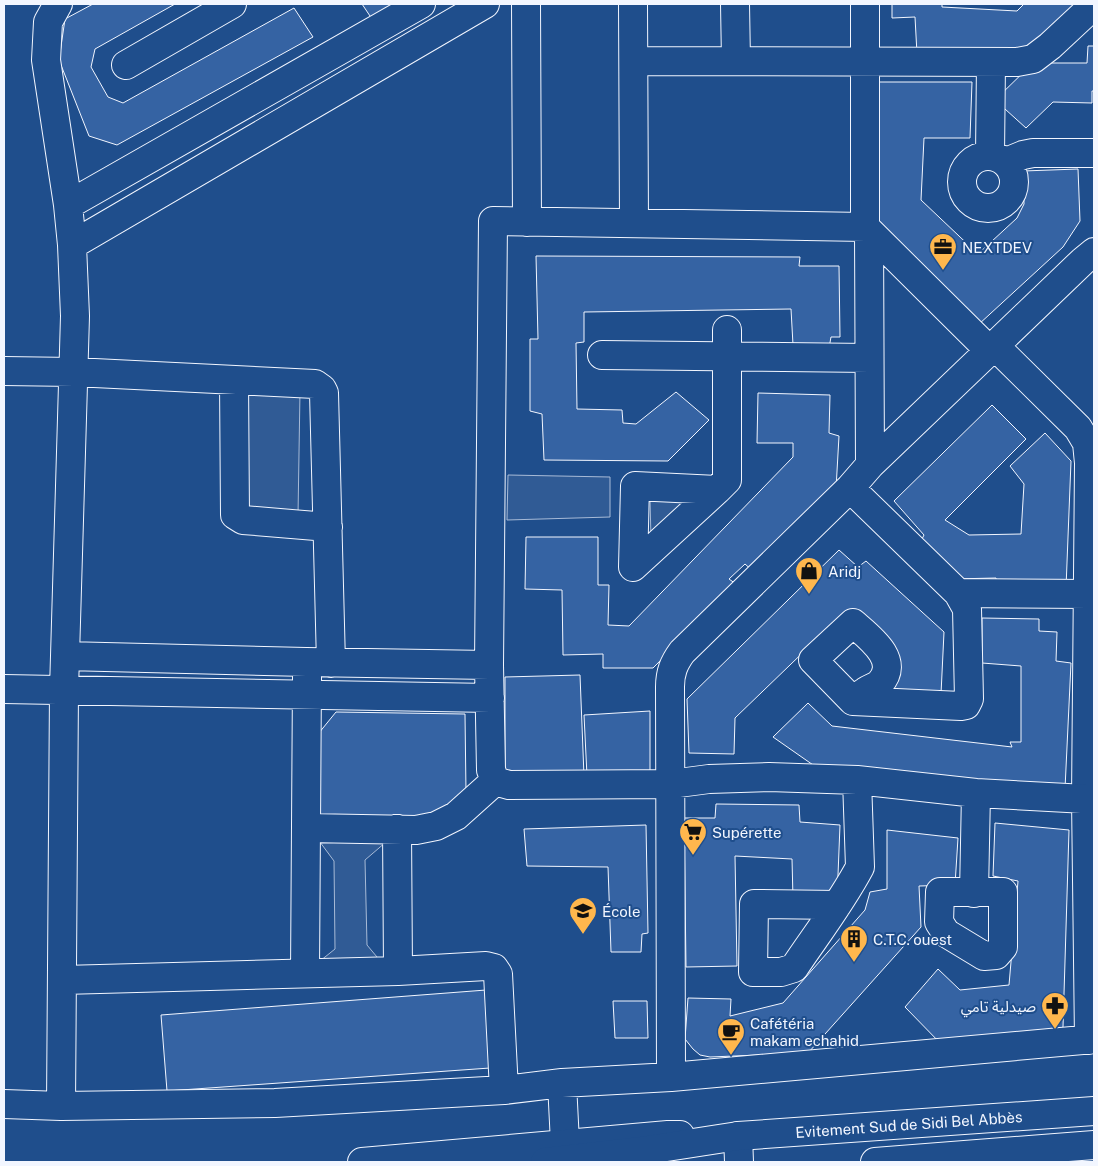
<svg xmlns="http://www.w3.org/2000/svg" width="1098" height="1166" font-family="'Public Sans','Noto Sans Arabic',sans-serif">
<style>
.built{fill:#305b95;stroke:#a8bbd7}
.building{fill:#3563a3;stroke:#f2f6ff}
.lines{fill:none;stroke-linecap:round;stroke-linejoin:round}
.minor-casing{stroke:#f2f6ff;stroke-width:30}
.major-casing{stroke:#f2f6ff;stroke-width:30}
.highway-casing{stroke:#f2f6ff;stroke-width:30}
.minor{stroke:#1f4e8c;stroke-width:28}
.major{stroke:#1f4e8c;stroke-width:28}
.highway{stroke:#1f4e8c;stroke-width:28}
.labels{text-anchor:middle;dominant-baseline:central;stroke-width:4;stroke-linejoin:round;paint-order:stroke}
.poi-label{font-size:15px;fill:#f2f6ff;stroke:#1f4e8c;text-anchor:start}
.street-label{font-size:15px;fill:#f2f6ff;stroke:#1f4e8c}
</style>
<rect width="100%" height="100%" fill="#1f4e8c"/>
<!-- built -->
<path class="built" d="M241,388L300,391L298,516L241,511Z
M508,475L610,477V517L507,520Z
M650,499L690,502L651,539Z
M317,838L386,842L365,860L367,945L382,963L315,965L335,949L334,861Z"/>
<!-- building -->
<path class="building" d="M93,4H175L95,49L91,67L108,97L123,103L294,8L313,37L117,145L89,136L59,60L65,19Z
M362,4H398L372,19Z
M892,4H942V7L1017,11L1024,4H1072L1076,7L1029,53L917,54L915,17L892,18Z
M1088,46H1094V91H1092V103L1053,102L1026,128L995,100L1033,63H1087Z
M877,82H972L970,138H924L921,200L978,254L1017,218L1024,204L1023,171L1078,169L1080,221L1063,247L978,325L871,222Z
M536,256L800,257L799,266H839L840,337H831L829,348L793,345L791,309L584,312V342L576,343L577,409L622,410L623,423L636,424L676,392L709,420L668,461L544,460L542,414L530,411V339H538Z
M758,393L830,395L829,433L839,436L836,489L754,572L745,564L729,579L736,584L653,668H603V654L563,655L562,590L525,589L526,537H598V585H609L608,625L629,626L793,457V443H757Z
M992,405L1026,439L945,520L969,535L1021,534L1024,484L1010,466L1045,433L1071,461L1066,588L996,585V578L953,579L920,543L924,535L894,501Z
M839,550L858,567L866,561L944,632L941,694L893,691L894,661L845,612L735,718L734,754L689,753L687,699Z
M982,618L1039,619V631L1057,632L1056,661L1071,663L1065,789L816,767L773,737L808,703L832,726L1012,747L1010,742H1021V666L982,663Z
M580,675L584,776L510,778L505,770V677Z
M650,711V773L587,776L584,715Z
M336,712L465,714L466,792L435,823L319,821L314,739Z
M716,804L799,805L800,822L840,825L837,900L793,899L792,859L735,856L737,966L686,967L684,818H715Z
M995,823L1069,830L1063,1027L1050,1038L943,1046L905,1007L938,969L960,990L1009,985L1018,881L993,876Z
M646,825L648,933L642,934L641,952H611L608,867L527,866L524,829Z
M887,830L958,838L955,885L919,886L921,927L808,1053L710,1057L700,1055L693,1049L685,1039L688,998L731,999L730,1016L783,1003L865,910L870,892L887,889Z
M486,990L490,1068L167,1091L161,1015Z
M613,1001H647L648,1038H615Z"/>
<g class="lines">
<defs>
<path id="minor" d="M58,4L48,22L46,60L68,205L72,245L75,316L64,690L61,1106
M526,4L527,222
M633,4L634,223
M735,4L736,61
M634,61L1017,62L1033,59L1050,46L1094,5
M126,65L232,4
M990,155L991,62
M962 182a26 26 0 1 1 52 0a26 26 0 1 1-52 0Z
M1006,162L1023,155L1033,153H1094
M68,205L421,4
M865,227V4
M869,231L870,465
M72,245L485,4
M995,346L1078,428L1087,443L1089,463L1086,799L1089,1040
M990,351L865,227L493,221L489,665L491,770L495,781L509,785L671,784L709,779L769,777L857,780L976,793L1086,799
M602,355L869,358
M4,371L74,372L315,384L322,389L324,393L331,663
M234,381L235,515L243,520L328,527
M850,488L958,593L967,609L969,699L966,705L961,706L853,701
M717,490L635,486L633,567L717,490L727,480V330
M958,593L1088,594
M853,623C869,637 901,660 880,683C876,687 870,688 866,691C861,694 857,697 853,701L813,660Z
M65,656L306,662L489,665
M4,689L490,698
M307,828L416,830L436,826L456,816L495,781
M397,829L398,971
M940,892H1003V947L996,955L984,956L946,933L939,922Z
M974,893L976,793
M837,905L754,904L753,972H781L794,968C816,935 841,903 860,867L857,780
M305,973L307,677
M63,980L398,971L486,966L494,968L498,974L504,1090
M671,1077L670,687C670,672 674,663 682,652L850,488L870,465L1083,261L1094,252
M562,1083L565,1143
M4,1104L61,1106L275,1103L504,1090L562,1083L671,1077L1094,1039
M738,1136L739,1162"/>
<path id="major" d="M362,1162L668,1135H680"/>
<g id="highway">
<path id="s1" d="M545,1162L641,1151L738,1136L1094,1111"/>
<path d="M875,1162L1094,1145"/>
</g>
</defs>
<!-- minor casing -->
<use href="#minor" class="minor-casing"/>
<!-- major casing -->
<use href="#major" class="major-casing"/>
<!-- highway casing -->
<use href="#highway" class="highway-casing"/>
<!-- minor -->
<use href="#minor" class="minor"/>
<!-- major -->
<use href="#major" class="major"/>
<!-- highway -->
<use href="#highway" class="highway"/>
</g>
<!-- icons -->
<defs>
<symbol id="office-pin" viewBox="-11 -11 22 30"><path d="M0 17L-7.5 6A9.5 9.5 0 1 1 7.5 6Z" fill="#ffb74d" stroke="#1f4e8c"/><path d="M-6-3h4V-5.5h4V-3h4V5H-6ZM-1-4.5V-3h2v-1.5ZM-6 0V1H6V0Z" fill="#111"/></symbol>
<symbol id="shop-pin" viewBox="-11 -11 22 30"><path d="M0 17L-7.5 6A9.5 9.5 0 1 1 7.5 6Z" fill="#ffb74d" stroke="#1f4e8c"/><path d="M-5-2.5h2.3a2.7 3.5 0 0 1 5.4 0H5L5.5 6h-11ZM-1.5-2.5h3a1.5 2.3 0 0 0-3 0Z" fill="#111"/></symbol>
<symbol id="supermarket-pin" viewBox="-11 -11 22 30"><path d="M0 17L-7.5 6A9.5 9.5 0 1 1 7.5 6Z" fill="#ffb74d" stroke="#1f4e8c"/><path d="M-6-5.5h2.5l.6 2H6L4.5 2H-2.5L-4.4-4H-6ZM-1.5 3.2a1.3 1.3 0 1 0 .1 0ZM3 3.2a1.3 1.3 0 1 0 .1 0Z" fill="#111"/></symbol>
<symbol id="school-pin" viewBox="-11 -11 22 30"><path d="M0 17L-7.5 6A9.5 9.5 0 1 1 7.5 6Z" fill="#ffb74d" stroke="#1f4e8c"/><path d="M0-5L7-2L0 1L-7-2ZM-4 1L0 2.5L4 1V4Q0 6-4 4Z" fill="#111"/></symbol>
<symbol id="building-pin" viewBox="-11 -11 22 30"><path d="M0 17L-7.5 6A9.5 9.5 0 1 1 7.5 6Z" fill="#ffb74d" stroke="#1f4e8c"/><path d="M-4-6H4V6H1V3H-1V6H-4ZM-2.5-4.3h1.7v1.8h-1.7ZM.8-4.3h1.7v1.8H.8ZM-2.5-1h1.7V.8h-1.7ZM.8-1h1.7V.8H.8Z" fill="#111"/></symbol>
<symbol id="pharmacy-pin" viewBox="-11 -11 22 30"><path d="M0 17L-7.5 6A9.5 9.5 0 1 1 7.5 6Z" fill="#ffb74d" stroke="#1f4e8c"/><path d="M-2-6h4v4h4v4h-4v4h-4v-4h-4v-4h4Z" fill="#111"/></symbol>
<symbol id="cafe-pin" viewBox="-11 -11 22 30"><path d="M0 17L-7.5 6A9.5 9.5 0 1 1 7.5 6Z" fill="#ffb74d" stroke="#1f4e8c"/><path d="M-5.5-4.5H6V0H3Q3 3.5 0 3.5H-2.5Q-5.5 3.5-5.5 0ZM3-3.2v2h1.7v-2ZM-6 4.5H4V6H-6Z" fill="#111"/></symbol>
</defs>
<g fill-rule="evenodd">
<use href="#office-pin" x="927" y="231" width="32" height="43"/>
<use href="#shop-pin" x="793" y="555" width="32" height="43"/>
<use href="#supermarket-pin" x="677" y="816" width="32" height="43"/>
<use href="#school-pin" x="567" y="895" width="32" height="43"/>
<use href="#building-pin" x="838" y="923" width="32" height="43"/>
<use href="#pharmacy-pin" x="1039" y="990" width="32" height="43"/>
<use href="#cafe-pin" x="715" y="1016" width="32" height="43"/>
</g>
<g class="labels">
<!-- poi labels -->
<g class="poi-label">
<text x="962" y="247">NEXTDEV</text>
<text x="828" y="571">Aridj</text>
<text x="712" y="832">Supérette</text>
<text x="602" y="911">École</text>
<text x="873" y="939">C.T.C. ouest</text>
<text x="1036" y="1006" text-anchor="end">صيدلية تامي</text>
<text x="750" y="1023">Cafétéria<tspan x="750" dy="17">makam echahid</tspan></text>
</g>
<!-- street labels -->
<g class="street-label">
<text stroke="none"><textPath href="#s1" startOffset="366">Evitement Sud de Sidi Bel Abbès</textPath></text>
</g>
</g>
<!-- border -->
<rect width="1098" height="1166" fill="none" stroke="#f2f6ff" stroke-width="10"/>
</svg>
